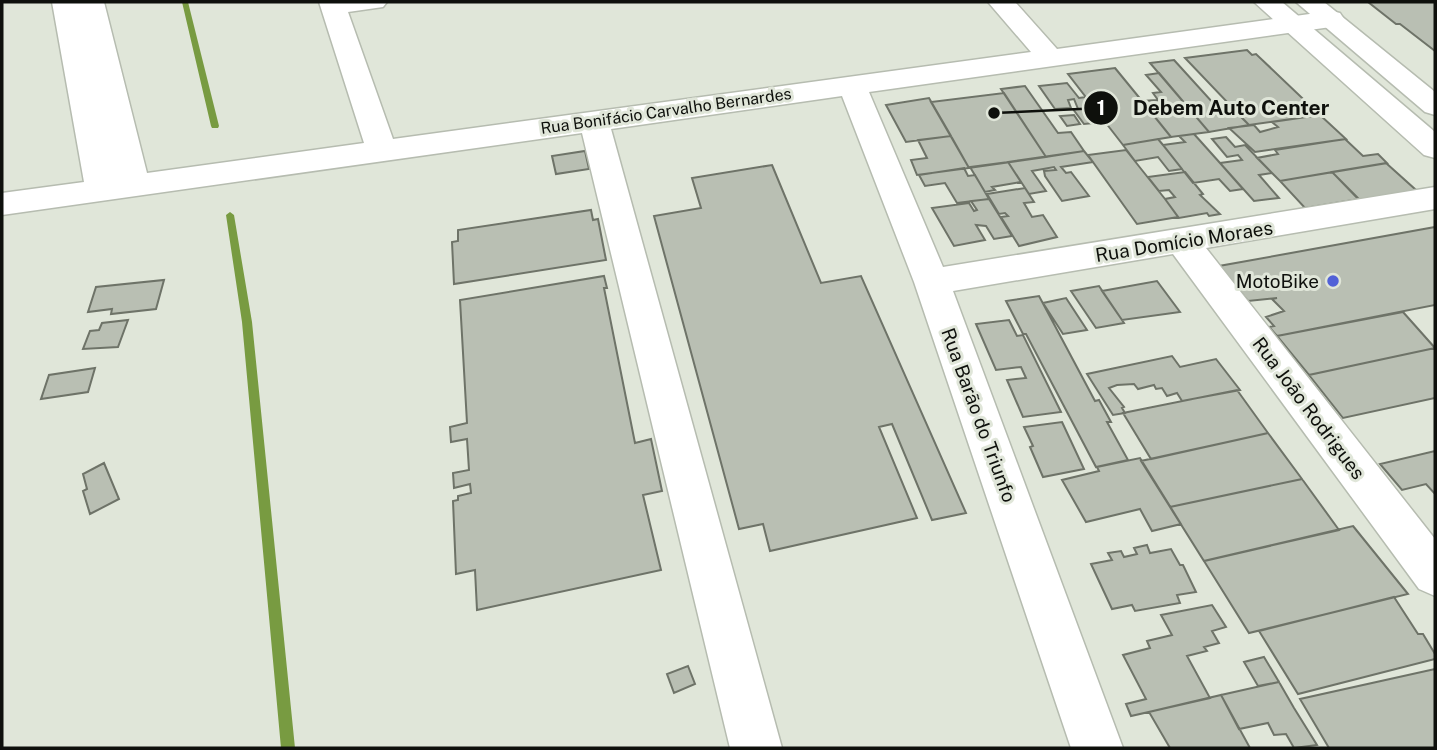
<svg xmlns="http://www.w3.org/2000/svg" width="1437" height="750" font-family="'Public Sans',sans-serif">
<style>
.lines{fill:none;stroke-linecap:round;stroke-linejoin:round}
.stream{fill:#789b41;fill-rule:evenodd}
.building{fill:#b9bfb3;stroke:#6e7368;stroke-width:2}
.minor-casing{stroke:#b6bcb0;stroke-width:3}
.major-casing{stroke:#b6bcb0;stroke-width:3}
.minor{fill:#fff;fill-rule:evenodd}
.major{fill:#fff;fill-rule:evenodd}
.poi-dot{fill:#5161d7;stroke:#e0e6d9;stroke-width:2.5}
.labels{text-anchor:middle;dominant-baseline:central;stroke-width:6;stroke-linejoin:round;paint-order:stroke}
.far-street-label{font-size:16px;fill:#0e100c;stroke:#e0e6d9}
.street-label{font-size:19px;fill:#0e100c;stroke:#e0e6d9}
.poi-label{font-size:19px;fill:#0e100c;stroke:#e0e6d9;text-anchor:end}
.leader{fill:none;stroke:#0e100c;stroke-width:2.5}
.callout-dot{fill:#0e100c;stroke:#e0e6d9;stroke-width:2.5}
.mark-label{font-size:21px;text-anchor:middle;font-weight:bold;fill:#fff}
.callout-label{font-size:21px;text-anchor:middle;font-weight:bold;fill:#0e100c;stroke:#e0e6d9;stroke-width:6;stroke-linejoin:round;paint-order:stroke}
</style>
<rect width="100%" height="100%" fill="#e0e6d9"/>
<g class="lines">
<!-- stream -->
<path class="stream" d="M182,2H188L219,126L218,128H212L211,126Z
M230,212L234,215L252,322L295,748H281L242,322L226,215Z"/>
</g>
<!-- building -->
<path class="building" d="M1368,2H1435V51L1400,24H1396Z
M1247,50L1252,55L1256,54L1320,115L1249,125L1185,58Z
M1174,60L1223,114L1232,113L1229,110H1234L1249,125L1209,132L1150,63Z
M1115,68L1142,101L1171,137L1123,145L1068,74Z
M1159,73L1209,132L1171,137L1142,101L1158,100L1153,93L1161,92L1146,75Z
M1067,83L1079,98L1086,97L1105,122L1084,124L1073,109H1078L1074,99L1068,100L1071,108L1055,109L1039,86Z
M1025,86L1058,133L1071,132L1084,151L1046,157L1001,89Z
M1004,93L1046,157L969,168L931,102Z
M929,98L951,136L906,142L886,105Z
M1074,115L1080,124L1067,126L1060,116Z
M1320,115L1346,139L1255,152L1229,128L1254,125L1260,132L1278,127L1272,122Z
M1194,134L1220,163L1243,189L1230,191L1219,179L1193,183L1163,145L1185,142L1179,136Z
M951,136L969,168L917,175L911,160L927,158L918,140Z
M1226,137L1235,147L1245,145L1272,173L1259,175L1279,198L1254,201L1220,163L1242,160L1238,155L1227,157L1212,139Z
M1158,139L1163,145L1182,169L1169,171L1158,157L1135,161L1123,145Z
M1345,139L1363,156L1378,154L1387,163L1280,181L1257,158L1278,154L1275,150Z
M1126,150L1165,199L1178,217L1137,224L1088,155Z
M585,151L589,169L556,174L552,156Z
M1084,151L1093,162L1061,167L1066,173L1071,172L1089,196L1062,201L1045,176L1044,171L1056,170L1054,167L1032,171L1046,191L1029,194L1008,162Z
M1008,162L1021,182L992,187L995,190L985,192L970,167Z
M1386,163L1416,190L1360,201L1332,172Z
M772,165L821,283L861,276L966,513L932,520L892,424L879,427L917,518L770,551L763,524L739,529L654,216L701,208L692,178Z
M964,168L968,176L975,175L989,199L957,203L945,183L925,186L919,175Z
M1185,172L1203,194L1200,195L1220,214L1209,216L1207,213L1179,218L1165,199L1175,197L1169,190L1159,191L1148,177Z
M1332,172L1359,199L1305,208L1280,181Z
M1025,188L1034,202L1024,203L1032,217L1043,215L1057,237L1019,246L1001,217L1008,216L1005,213L999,214L987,194Z
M989,199L1012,236L994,239L986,226L976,225L985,240L954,246L932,208L969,203L974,211L977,210L971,201Z
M591,210L593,220L598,219L606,260L454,284L452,242L458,241V230Z
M1435,227V305L1277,336L1269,327L1274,326L1266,317L1284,311L1272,299L1277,298L1248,301L1219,266Z
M604,276L607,288H604L635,443L651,439L662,491L643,495L661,570L477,610L475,570L456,574L453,501L458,500V496L471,493L470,484L454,488L453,473L469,470L467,439L451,442L450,427L467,423L460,300Z
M164,280L156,309L111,314L112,309L88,312L96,287Z
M1157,281L1180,312L1122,320L1102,291Z
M1099,286L1122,320L1124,323L1096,328L1071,291Z
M1039,296L1095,401L1099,400L1111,422H1107L1128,460L1096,467L1026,334H1023L1006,301Z
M1066,298L1087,330L1063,334L1043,303Z
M1403,312L1435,348L1309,375L1277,336Z
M128,320L118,347L83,349L90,331L99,330L102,323Z
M1009,320L1017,336L1023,335L1061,412L1023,417L1007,380L1026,378L1021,367L996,370L976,324Z
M1435,348V398L1343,418L1309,375Z
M1172,356L1180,367L1216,359L1240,390L1182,401L1177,393L1167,396L1162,388L1156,389L1154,385L1138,389L1134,384L1117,385L1109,388L1124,407L1122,408L1125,413L1113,415L1087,374Z
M95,368L88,392L41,399L49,375Z
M1237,390L1268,433L1151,459L1123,413Z
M1062,422L1084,469L1043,477L1030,447L1033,446L1024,427Z
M1268,433L1302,479L1170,507L1141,461Z
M1435,451V494L1426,484L1402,490L1380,464Z
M1140,458L1181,524L1152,531L1140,509L1086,522L1062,480L1099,471L1097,467Z
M104,463L119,499L90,514L83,491L87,489L83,474Z
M1302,479L1339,530L1204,561L1170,507Z
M1353,526L1408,594L1249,633L1204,561Z
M1147,545L1150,553L1171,549L1180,565H1183L1196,592L1177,595L1180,603L1135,611L1132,605L1112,609L1091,564L1112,560L1108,553L1121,551L1124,557L1137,554L1134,548Z
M1394,597L1418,634H1423L1435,654V659L1298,694L1259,631Z
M1212,605L1226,627L1212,631L1219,643L1204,647L1207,651L1187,656L1210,698L1131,716L1126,704L1146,699L1123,655L1150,648L1147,641L1172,635L1161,615Z
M1264,657L1279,682L1258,686L1244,662Z
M688,666L695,684L674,693L667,674Z
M1435,669V748H1329L1300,699Z
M1279,682L1294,708L1317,745L1294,748L1286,734L1274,735L1268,723L1239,729L1221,695Z
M1221,695L1250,748H1170L1149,712Z"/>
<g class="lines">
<defs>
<path id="minor" d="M52,2H78L115,177L78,2H104L147,173L364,143L319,2H387L383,7L348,12L393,139L1031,52L988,2H1015L1057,49L1331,11L1340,13L1344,19L1340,25L1331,27L869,92L943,267L1435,187V209L1206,248L1435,539V596L1419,589L1173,254L953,291L1123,748H1071L914,282L842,96L611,129L782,748H730L582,133L2,215V193L84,182Z"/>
<path id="major" d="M1254,2H1282L1435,132V158L1424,155Z
M1296,2H1324L1435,92V115L1425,112Z"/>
</defs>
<!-- minor casing -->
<use href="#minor" class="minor-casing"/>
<!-- major casing -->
<use href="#major" class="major-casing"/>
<!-- minor -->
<use href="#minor" class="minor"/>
<!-- major -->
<use href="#major" class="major"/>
</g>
<!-- markers -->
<circle class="poi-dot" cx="1333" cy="281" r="7"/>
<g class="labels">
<!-- far-street labels -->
<g class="far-street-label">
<text transform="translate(666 111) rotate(-8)">Rua Bonifácio Carvalho Bernardes</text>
</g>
<!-- street labels -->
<g class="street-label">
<text transform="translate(1184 241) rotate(-9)">Rua Domício Moraes</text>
<text transform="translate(1309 408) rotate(53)">Rua João Rodrigues</text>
<text transform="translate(979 415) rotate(70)">Rua Barão do Triunfo</text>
</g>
<!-- poi labels -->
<g class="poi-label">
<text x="1319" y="281">MotoBike</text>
</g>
</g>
<!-- callouts -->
<path class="leader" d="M994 113L1101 108"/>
<g class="callout-dot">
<circle cx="994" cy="113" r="7"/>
<circle cx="1101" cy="108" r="18"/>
</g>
<g class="mark-label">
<text x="1101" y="115">1</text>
</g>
<g class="callout-label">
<text x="1231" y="115">Debem Auto Center</text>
</g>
<!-- border -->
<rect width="1437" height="750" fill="none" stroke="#0e100c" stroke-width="7"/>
</svg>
